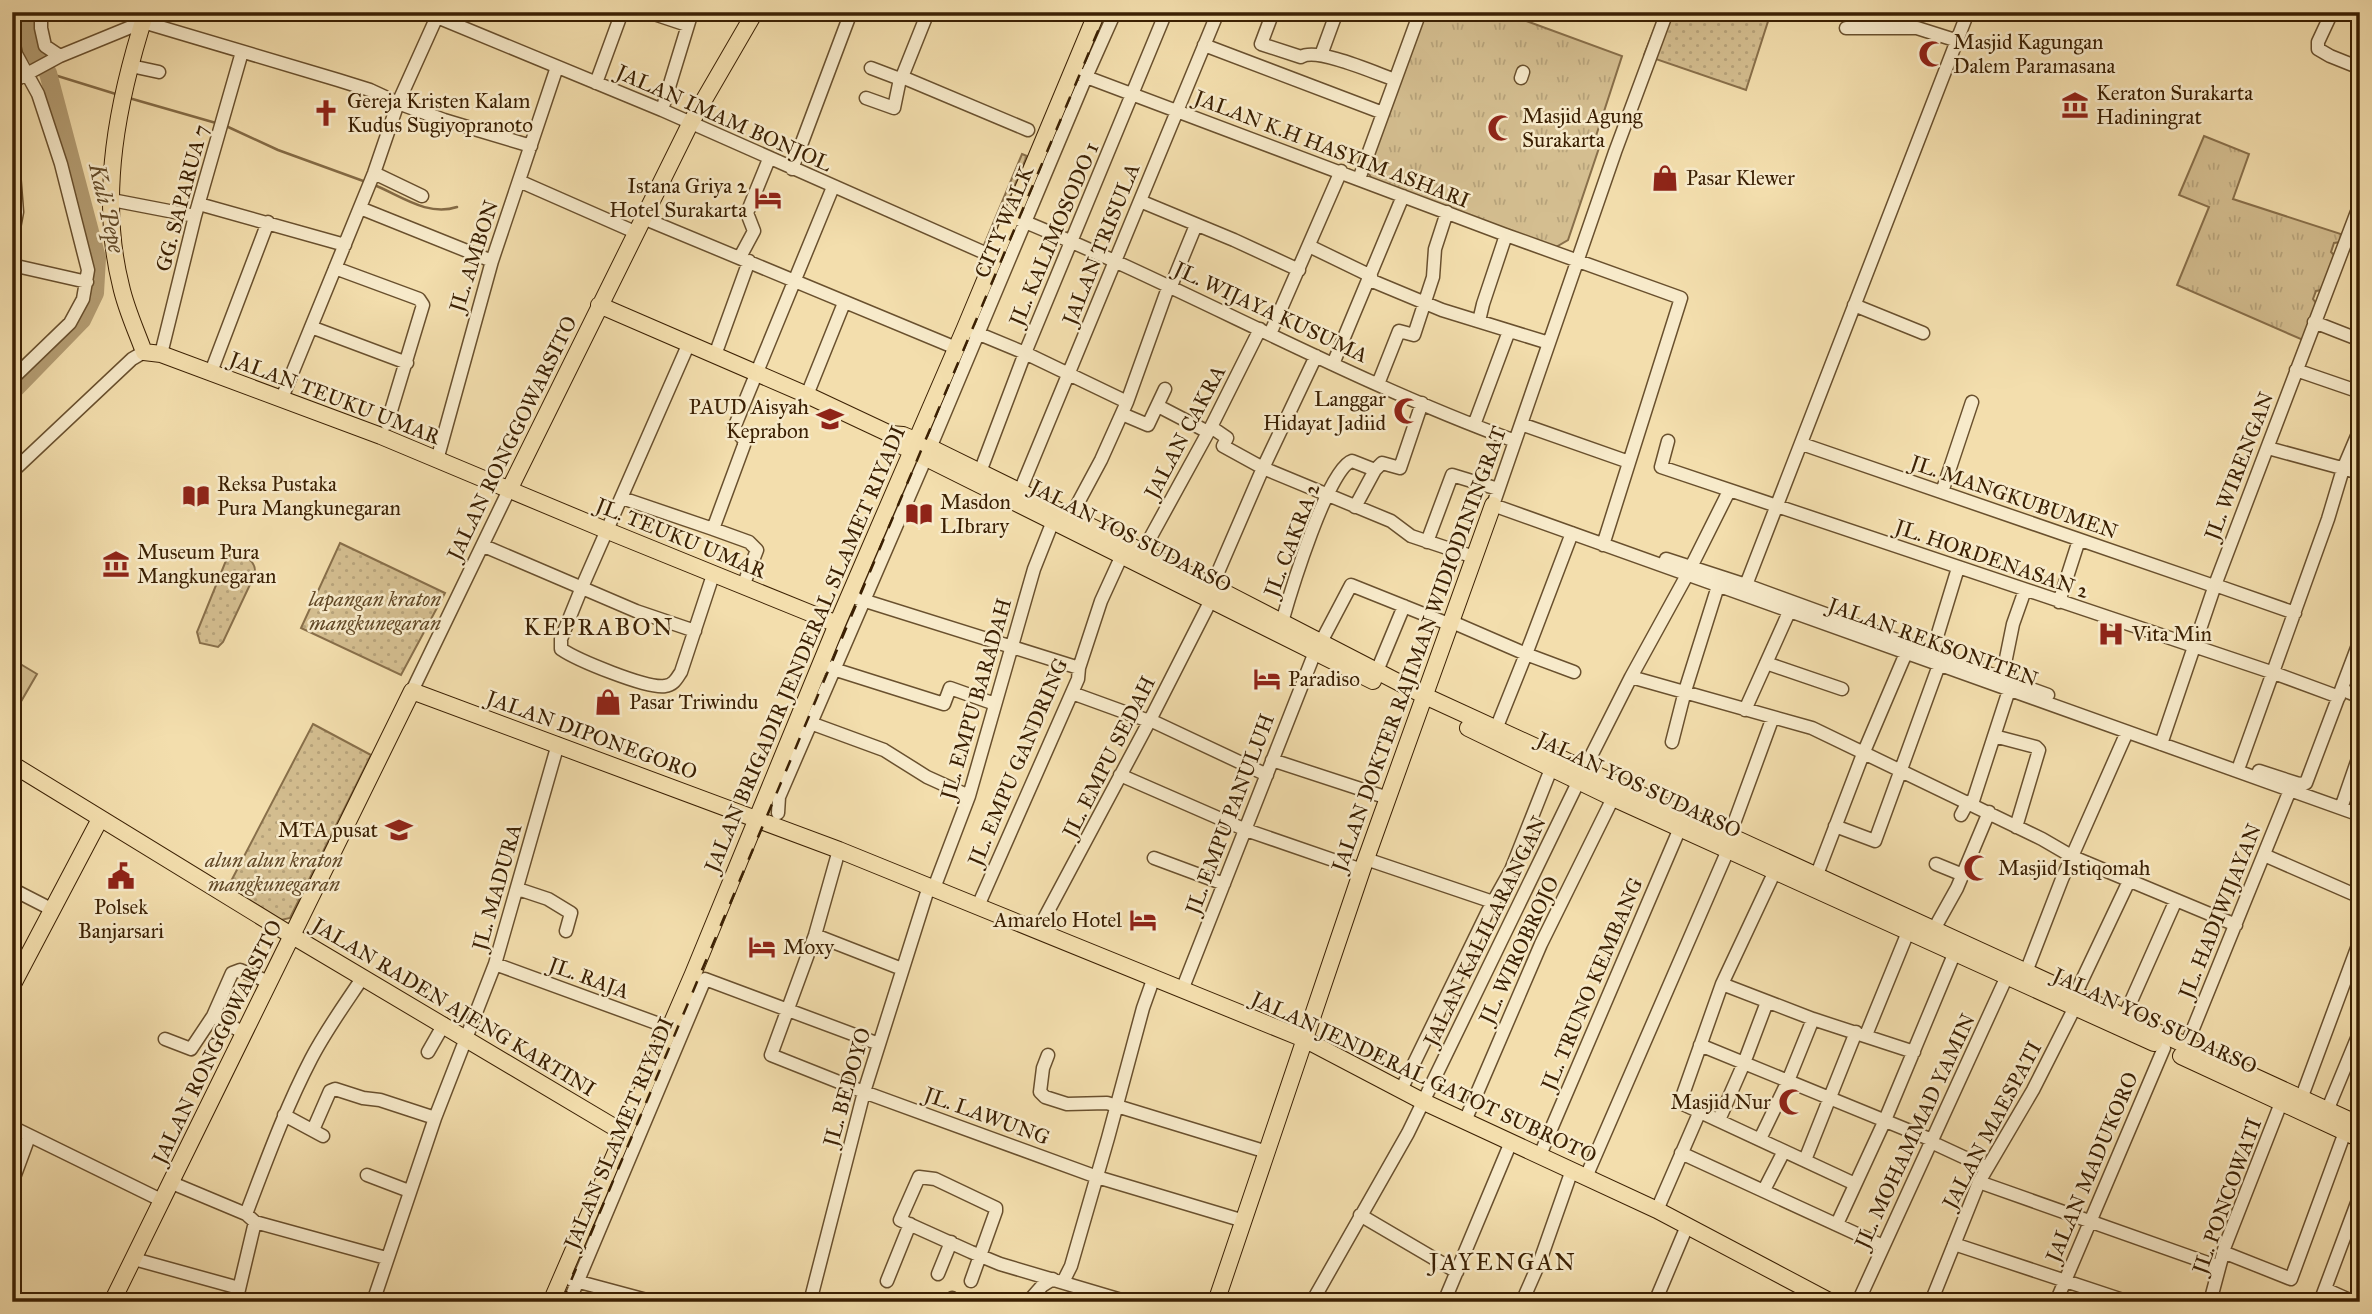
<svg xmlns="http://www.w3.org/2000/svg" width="2372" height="1314" font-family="'IM FELL Great Primer',serif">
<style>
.grass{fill:url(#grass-tufts);stroke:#886f4a;stroke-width:2}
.park{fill:url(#park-dots);stroke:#886f4a;stroke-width:2}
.pitch{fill:#d4be90;stroke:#886f4a;stroke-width:2}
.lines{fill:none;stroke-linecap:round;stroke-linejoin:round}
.stream{stroke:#846b46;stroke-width:2.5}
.river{stroke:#b49d73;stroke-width:18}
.minor-casing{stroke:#69502e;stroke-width:15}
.major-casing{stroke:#3b2003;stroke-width:18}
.minor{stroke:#f7eaca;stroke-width:12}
.major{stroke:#f3dead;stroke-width:16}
.rail{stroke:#3b2003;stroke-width:2.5;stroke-dasharray:12 12;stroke-linecap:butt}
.labels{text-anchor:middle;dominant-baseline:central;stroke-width:5;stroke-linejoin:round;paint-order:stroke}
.poi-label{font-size:21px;fill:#3b2003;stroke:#f7eaca;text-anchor:start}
.street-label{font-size:21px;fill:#3b2003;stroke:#f7eaca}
.park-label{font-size:21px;font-style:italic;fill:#614826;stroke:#f7eaca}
.water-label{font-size:23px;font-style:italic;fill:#654c2a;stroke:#f7eaca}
.quarter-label{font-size:24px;letter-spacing:2px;fill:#3b2003;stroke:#f7eaca}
</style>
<defs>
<pattern id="grass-tufts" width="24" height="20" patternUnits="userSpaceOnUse" patternTransform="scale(1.75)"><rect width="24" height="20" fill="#d4be90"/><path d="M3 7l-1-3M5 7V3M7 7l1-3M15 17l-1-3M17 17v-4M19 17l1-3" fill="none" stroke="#b7a37b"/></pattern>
<pattern id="park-dots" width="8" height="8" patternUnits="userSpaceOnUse" patternTransform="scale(1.75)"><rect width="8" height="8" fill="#d4be90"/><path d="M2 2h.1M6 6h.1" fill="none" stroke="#b7a37b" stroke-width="1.8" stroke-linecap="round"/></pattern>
</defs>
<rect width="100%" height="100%" fill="#f3dead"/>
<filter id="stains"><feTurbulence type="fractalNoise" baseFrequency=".00286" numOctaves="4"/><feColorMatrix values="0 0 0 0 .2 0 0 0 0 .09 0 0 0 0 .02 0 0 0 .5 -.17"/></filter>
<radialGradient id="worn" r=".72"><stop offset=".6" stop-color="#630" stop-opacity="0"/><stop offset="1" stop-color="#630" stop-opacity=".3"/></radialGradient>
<!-- grass -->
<path class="grass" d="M1423,12H1502L1622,56L1596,136L1602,139L1568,240L1556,247L1373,182L1365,166Z
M2204,136L2249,154L2233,199L2344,235L2341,242L2334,243L2331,252L2335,256L2322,290L2316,291L2313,299L2316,303L2303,340L2177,285L2209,207L2179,195Z"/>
<!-- park -->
<path class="park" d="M1661,12H1771L1746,90L1644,55Z
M1022,154L1027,156L989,247L984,245Z
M340,543L445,593L401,675L301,628Z
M237,554C248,558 256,561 255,574L223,642L218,647L200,643L197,632L225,563L230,555Z
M313,724L371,755L290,918L281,920L228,887Z"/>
<!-- pitch -->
<path class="pitch" d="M12,659L37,674L12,717Z"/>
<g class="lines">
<!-- stream -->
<path class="stream" d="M48,73L119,95
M129,98L216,123
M226,126L278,150L366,182
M372,184C400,195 427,217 457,207"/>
<!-- river -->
<path class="river" d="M12,392L82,320L95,293L97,258L48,73L28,45L30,12"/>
<defs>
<path id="minor" d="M41,12V28L45,46L60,56
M648,12L687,25
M1273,12L1261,44L1301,57C1317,47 1375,73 1395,80
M1667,12L1615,152L1493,505L2360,815
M1847,12L1908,18L1917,12
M2332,12L2318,42V49L2330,56L2360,68
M437,17L662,110L994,257
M1846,28H1917L1958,41
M1204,45L1383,113
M1321,55L1336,14L1328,12
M131,66L159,72
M871,68L900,79L902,77L1028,130
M1073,72L1506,235L1681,298L1603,545
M902,77L928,12
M1521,78L1523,72
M12,82L60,56L143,22L338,80L370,90L398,103L444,120L531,146
M596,83L622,12
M866,98L894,108L900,79
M662,110L692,12
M12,148L17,212L12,239
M792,169L851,12
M374,173L422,196
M1359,179L1420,12
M519,181L635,232
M112,200L195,216
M1140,201L1234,240L1299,270
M199,204L345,245
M360,208L492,261
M643,218L956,348
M1018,219C1186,288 1345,379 1515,441
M1309,246L1371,276
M740,257L754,231L747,213L769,159
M12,265L87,282
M335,268L419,299L423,305L387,424
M1370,280L1442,310L1549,343
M1171,286L1196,225
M1854,305L1923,333
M1479,321L1483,304L1506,235
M2314,322L2360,340
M311,327L407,363
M972,331L1025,353L1127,402
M1270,334L1341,171
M689,343L582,587L561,639V649C577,660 647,689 665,686C674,685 677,678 681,672L713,575
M161,354L195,216L242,52
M715,355L749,261
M1333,364L1403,196
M2296,370L2360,392
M211,372L268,222
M12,379L70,323L83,299L88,270L61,164L38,94L16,54L13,40V12
M1378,384L1399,331L1414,335L1433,277L1435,249L1447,212
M807,395L844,303
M282,398L374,173L398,103L439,12
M1158,406L1208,432
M1122,414L1148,425L1165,389
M1521,424L1629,462
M1474,425L1509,331
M1211,427L1227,438L1223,446L1263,468L1391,521L1411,536L1474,557
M1668,441L1661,467L2274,673L2339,697
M1802,444L2214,586
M2268,448L2360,473
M437,460L492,261L557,67
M12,472L132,359L144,352
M980,472L1025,353L1166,12
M1020,491L1218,12
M1942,492L1972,402
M622,498L713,529L744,445V440L734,428L833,187
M1355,507L1375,470L1382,463L1400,468L1422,403
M1071,516L1101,460L1127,402L1169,285
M713,529L749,542L757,550L743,586
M1572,533L1526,654L1574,672
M1427,542L1452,475L1498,489
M484,546L636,611L695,631
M1143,551L1211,427L1260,329
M1666,559L1746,585L2048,695
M1746,585L1968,12
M2215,585L2295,613
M1212,586L1263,468L1316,356
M856,598L1079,668
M2059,602L2079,540
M1282,622C1290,594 1328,468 1352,461L1375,470
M1452,622L1526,654L1496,729
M1321,642L1351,585L1451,625
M1932,653L1958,568
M1766,663L1842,689
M827,667L944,704L950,688L995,704
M1377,671L1404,606
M1631,677L1812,728L2042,839L2073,857L2236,925
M2002,678L2013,624L2025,590
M412,691L509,490
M2348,692L2360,697
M1072,693L1149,721
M1745,710L1789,612
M1150,720L1267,775
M805,721L884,750L927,777L969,796
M1994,736L2036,747L2039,750L2016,827
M1672,742L1685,691L1718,586
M2161,744L2215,585L2360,204
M1272,760L1388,798
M2240,764L2328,519L2343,469L2360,429
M2259,771L2299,784L2306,783L2360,640
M1120,775L1246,830L1362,870
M1972,804L2009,690
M2341,808L2360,753
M778,813L779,797L930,448L1086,77L1115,12
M1961,815L1968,802
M1835,826L1875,841L1939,665
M1729,837L1773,717
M839,850L815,935L771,1055L864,1092L1097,1177L1244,1221
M2264,855L2360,897
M1154,858L1224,884
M1366,859L1493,902
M1936,864L1963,875
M1775,871L1722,984L1681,1100L1685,1105L1855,1184
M1816,877L1863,754L1906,653
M934,888L969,796L1034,569L1053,521
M12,889L53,910
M518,889L548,899L571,913L566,931
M978,906L1078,679L1079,668L1101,601L1122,555
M1038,930L1150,720L1211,600
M1933,931L1957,888L1989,812
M815,935L902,969
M495,964L670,1028
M2026,972L2062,879L2127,732
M1722,984L1813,1019L1914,1052
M1182,990L1315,652
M2075,995L2129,881
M2124,1017L2176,900
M244,1033L213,1016L232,973L240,970L269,982
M1866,1035L1908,932
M165,1039L191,1049L213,1016
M1700,1045L1932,1140
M2186,1046L2290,790
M428,1052L444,1024
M1048,1055L1043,1068L1040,1092L1045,1097L1067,1104L1107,1103L1267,1152
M1401,1090L1487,913L1511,870L1551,769
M2301,1099L2360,940
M2327,1111L2360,1031
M284,1115L323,1136
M1719,1120L1744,1063L1767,1002
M1465,1121L1541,944L1613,798
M12,1127L163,1201
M313,1130L330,1091L335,1089L363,1098L380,1100L435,1118
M1760,1139L1788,1081L1813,1019
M1931,1142L1987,1168
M1681,1153L1883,1246
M1540,1155L1680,828
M1805,1160L1856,1032
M367,1175L409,1191
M1586,1177L1728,850
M1979,1182L2219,1267
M12,1183L29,1137
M172,1183L246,1214
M1764,1190L1784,1151
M1657,1210L1700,1111
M1360,1215L1457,1272
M255,1222L386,1258
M1837,1224L1885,1120L1955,952
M1954,1244L2129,1302
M2223,1252L2291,1279L2345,1132
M134,1259L239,1288
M938,1274L951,1242
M572,1280L654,1302
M887,1281L910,1224
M971,1281L996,1211V1208L935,1179L919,1177L900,1220L971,1252L1000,1264L1128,1302
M1063,1282L1071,1266L1108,1138L1143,1008L1154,977
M2325,1289L2354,1302
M236,1302L255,1222L246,1214C266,1162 285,1109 311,1059C326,1030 345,1004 363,977
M373,1302L435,1118L495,964L558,744
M569,1302L705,979L879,1044
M810,1302L864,1092L929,886
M950,1302L952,1298
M1028,1302L1042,1286L1053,1279
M1312,1302L1408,1133L1584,770L1631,677L1687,575L1729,491
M1444,1302L1511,1142
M1522,1302L1540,1261L1572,1170
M1655,1302L1687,1226
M1858,1302L2007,976
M1931,1302L1979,1182L2033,1090L2075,1007
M2056,1302L2164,1048
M2210,1302L2225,1246L2281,1103
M2320,1302L2360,1195"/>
<path id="major" d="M146,12C118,99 98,195 121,286C126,309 136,330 144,352L161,354L381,436L608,531L837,624
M599,305L807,395L890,434L903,435L915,440L1212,586L1425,696L2360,1125
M891,436L900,445L1373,681
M509,490L690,124L755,12
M1468,728L1613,798L2154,1043
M12,764L291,935L624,1133
M12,986L100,819
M2181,1056L2360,1139
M112,1302L412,691L839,850L1304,1039L1424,1102L1657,1210L1831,1302
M551,1302L693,974L837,624L965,328L1097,12
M1216,1302L1362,870L1493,505"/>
</defs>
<!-- minor casing -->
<use href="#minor" class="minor-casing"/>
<!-- major casing -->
<use href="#major" class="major-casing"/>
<!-- minor -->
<use href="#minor" class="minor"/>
<!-- major -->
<use href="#major" class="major"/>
<!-- rail -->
<path class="rail" d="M562,1302L1106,12"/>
</g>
<!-- icons -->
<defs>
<symbol id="mosque-bare" viewBox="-9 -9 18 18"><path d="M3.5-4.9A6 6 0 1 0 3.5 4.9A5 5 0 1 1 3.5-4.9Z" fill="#8f2418" stroke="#f7eaca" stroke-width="2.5" paint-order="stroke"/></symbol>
<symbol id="museum-bare" viewBox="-9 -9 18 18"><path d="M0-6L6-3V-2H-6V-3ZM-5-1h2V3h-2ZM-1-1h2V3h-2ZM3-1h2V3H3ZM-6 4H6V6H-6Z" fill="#8f2418" stroke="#f7eaca" stroke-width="2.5" paint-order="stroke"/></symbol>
<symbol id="church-bare" viewBox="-9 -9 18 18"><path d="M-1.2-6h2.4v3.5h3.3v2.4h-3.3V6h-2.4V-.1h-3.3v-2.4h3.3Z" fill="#8f2418" stroke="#f7eaca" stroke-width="2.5" paint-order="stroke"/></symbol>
<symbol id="shop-bare" viewBox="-9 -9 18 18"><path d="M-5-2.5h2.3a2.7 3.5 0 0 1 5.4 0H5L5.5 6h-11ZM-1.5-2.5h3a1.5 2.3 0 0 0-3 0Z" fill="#8f2418" stroke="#f7eaca" stroke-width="2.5" paint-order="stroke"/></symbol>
<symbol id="hotel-bare" viewBox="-9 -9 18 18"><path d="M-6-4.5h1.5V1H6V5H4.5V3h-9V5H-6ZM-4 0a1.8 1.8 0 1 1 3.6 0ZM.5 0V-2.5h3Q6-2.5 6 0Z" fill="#8f2418" stroke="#f7eaca" stroke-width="2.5" paint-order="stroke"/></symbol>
<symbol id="school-bare" viewBox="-9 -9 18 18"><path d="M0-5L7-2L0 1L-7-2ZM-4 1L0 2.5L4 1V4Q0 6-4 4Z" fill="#8f2418" stroke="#f7eaca" stroke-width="2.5" paint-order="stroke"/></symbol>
<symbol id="library-bare" viewBox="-9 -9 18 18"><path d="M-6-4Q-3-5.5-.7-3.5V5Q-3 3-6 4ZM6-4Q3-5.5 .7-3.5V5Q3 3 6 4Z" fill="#8f2418" stroke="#f7eaca" stroke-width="2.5" paint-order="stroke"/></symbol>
<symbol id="hospital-bare" viewBox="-9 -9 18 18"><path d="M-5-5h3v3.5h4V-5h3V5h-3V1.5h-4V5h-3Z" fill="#8f2418" stroke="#f7eaca" stroke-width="2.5" paint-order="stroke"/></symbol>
<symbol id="civic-bare" viewBox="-9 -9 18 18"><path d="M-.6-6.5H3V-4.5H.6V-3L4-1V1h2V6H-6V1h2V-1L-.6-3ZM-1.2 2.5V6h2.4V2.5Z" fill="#8f2418" stroke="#f7eaca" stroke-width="2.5" paint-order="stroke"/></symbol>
</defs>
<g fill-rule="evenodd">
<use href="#mosque-bare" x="1913" y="35" width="38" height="38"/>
<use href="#museum-bare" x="2056" y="86" width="38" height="38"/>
<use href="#church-bare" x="307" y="94" width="38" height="38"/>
<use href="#mosque-bare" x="1482" y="109" width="38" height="38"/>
<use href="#shop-bare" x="1646" y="159" width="38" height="38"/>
<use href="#hotel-bare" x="749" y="179" width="38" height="38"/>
<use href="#mosque-bare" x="1388" y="392" width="38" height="38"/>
<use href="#school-bare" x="811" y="400" width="38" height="38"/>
<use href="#library-bare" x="177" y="477" width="38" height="38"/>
<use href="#library-bare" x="900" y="495" width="38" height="38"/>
<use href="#museum-bare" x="97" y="545" width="38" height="38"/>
<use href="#hospital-bare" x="2092" y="615" width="38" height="38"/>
<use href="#hotel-bare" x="1248" y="660" width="38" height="38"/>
<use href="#shop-bare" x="589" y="683" width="38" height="38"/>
<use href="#school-bare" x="380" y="811" width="38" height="38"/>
<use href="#mosque-bare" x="1958" y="849" width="38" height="38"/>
<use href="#civic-bare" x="102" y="857" width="38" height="38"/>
<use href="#hotel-bare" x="1124" y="901" width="38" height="38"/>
<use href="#hotel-bare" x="743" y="928" width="38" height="38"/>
<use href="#mosque-bare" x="1773" y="1083" width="38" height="38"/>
</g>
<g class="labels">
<!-- poi labels -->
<g class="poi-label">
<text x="1953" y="42">Masjid Kagungan<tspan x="1953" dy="24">Dalem Paramasana</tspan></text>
<text x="2096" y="93">Keraton Surakarta<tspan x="2096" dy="24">Hadiningrat</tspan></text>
<text x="347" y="101">Gereja Kristen Kalam<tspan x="347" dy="24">Kudus Sugiyopranoto</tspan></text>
<text x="1522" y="116">Masjid Agung<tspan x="1522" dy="24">Surakarta</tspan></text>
<text x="1686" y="178">Pasar Klewer</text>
<text x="747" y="186" text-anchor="end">Istana Griya 2<tspan x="747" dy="24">Hotel Surakarta</tspan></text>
<text x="1386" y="399" text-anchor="end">Langgar<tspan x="1386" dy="24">Hidayat Jadiid</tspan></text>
<text x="809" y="407" text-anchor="end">PAUD Aisyah<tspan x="809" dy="24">Keprabon</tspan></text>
<text x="217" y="484">Reksa Pustaka<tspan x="217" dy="24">Pura Mangkunegaran</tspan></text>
<text x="940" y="502">Masdon<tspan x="940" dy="24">LIbrary</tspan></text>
<text x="137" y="552">Museum Pura<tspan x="137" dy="24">Mangkunegaran</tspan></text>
<text x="2132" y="634">Vita Min</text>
<text x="1288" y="679">Paradiso</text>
<text x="629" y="702">Pasar Triwindu</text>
<text x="378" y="830" text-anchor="end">MTA pusat</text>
<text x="1998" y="868">Masjid Istiqomah</text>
<text x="121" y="907" text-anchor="middle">Polsek<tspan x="121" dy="24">Banjarsari</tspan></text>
<text x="1122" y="920" text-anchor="end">Amarelo Hotel</text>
<text x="783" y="947">Moxy</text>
<text x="1771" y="1102" text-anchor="end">Masjid Nur</text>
</g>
<!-- street labels -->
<g class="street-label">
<text transform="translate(724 118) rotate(24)">JALAN IMAM BONJOL</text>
<text transform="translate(1332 149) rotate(21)">JALAN K.H HASYIM ASHARI</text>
<text transform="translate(182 198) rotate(-75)">GG. SAPARUA 7</text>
<text transform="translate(1004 222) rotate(-67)">CITY WALK</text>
<text transform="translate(1054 234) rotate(-67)">JL. KALIMOSODO 1</text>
<text transform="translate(1101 244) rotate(-68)">JALAN TRISULA</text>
<text transform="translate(474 256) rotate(-72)">JL. AMBON</text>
<text transform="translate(1271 312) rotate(25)">JL. WIJAYA KUSUMA</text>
<text transform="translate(335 398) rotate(21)">JALAN TEUKU UMAR</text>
<text transform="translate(1185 432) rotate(-62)">JALAN CAKRA</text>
<text transform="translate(512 438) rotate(-64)">JALAN RONGGOWARSITO</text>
<text transform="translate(2239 466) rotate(-69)">JL. WIRENGAN</text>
<text transform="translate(2014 497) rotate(19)">JL. MANGKUBUMEN</text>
<text transform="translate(1131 536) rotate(27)">JALAN YOS SUDARSO</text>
<text transform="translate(681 538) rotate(22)">JL. TEUKU UMAR</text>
<text transform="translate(1292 540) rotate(-69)">JL. CAKRA 2</text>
<text transform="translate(1992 559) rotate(19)">JL. HORDENASAN 2</text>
<text transform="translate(1933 642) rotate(20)">JALAN REKSONITEN</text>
<text transform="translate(805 649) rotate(-67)">JALAN BRIGADIR JENDERAL SLAMET RIYADI</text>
<text transform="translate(1419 649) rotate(-70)">JALAN DOKTER RAJIMAN WIDIODININGRAT</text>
<text transform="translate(976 699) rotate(-74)">JL. EMPU BARADAH</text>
<text transform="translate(592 735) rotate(20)">JALAN DIPONEGORO</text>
<text transform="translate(1109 757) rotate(-63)">JL. EMPU SEDAH</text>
<text transform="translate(1018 762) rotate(-67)">JL. EMPU GANDRING</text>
<text transform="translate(1639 785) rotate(25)">JALAN YOS SUDARSO</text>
<text transform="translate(1230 814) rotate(-69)">JL. EMPU PANULUH</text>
<text transform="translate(497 887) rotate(-74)">JL. MADURA</text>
<text transform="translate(2220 911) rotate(-68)">JL. HADIWIJAYAN</text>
<text transform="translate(1485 931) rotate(-64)">JALAN KALILARANGAN</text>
<text transform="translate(1519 950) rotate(-65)">JL. WIROBROJO</text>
<text transform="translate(589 978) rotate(20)">JL. RAJA</text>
<text transform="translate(1592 984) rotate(-67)">JL. TRUNO KEMBANG</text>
<text transform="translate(454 1007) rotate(31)">JALAN RADEN AJENG KARTINI</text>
<text transform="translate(2155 1021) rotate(25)">JALAN YOS SUDARSO</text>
<text transform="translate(217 1042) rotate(-64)">JALAN RONGGOWARSITO</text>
<text transform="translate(1424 1077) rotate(25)">JALAN JENDERAL GATOT SUBROTO</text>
<text transform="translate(847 1087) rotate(-74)">JL. BEDOYO</text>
<text transform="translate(987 1116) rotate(20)">JL. LAWUNG</text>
<text transform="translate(1992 1125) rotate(-62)">JALAN MAESPATI</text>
<text transform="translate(1915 1131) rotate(-65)">JL. MOHAMMAD YAMIN</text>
<text transform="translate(619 1133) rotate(-67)">JALAN SLAMET RIYADI</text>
<text transform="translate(2092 1167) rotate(-67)">JALAN MADUKORO</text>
<text transform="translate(2227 1196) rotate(-70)">JL. PONCOWATI</text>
</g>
<!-- park labels -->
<g class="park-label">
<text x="375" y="599">lapangan kraton<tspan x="375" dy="24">mangkunegaran</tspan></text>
<text x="274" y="860">alun alun kraton<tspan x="274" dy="24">mangkunegaran</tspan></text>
</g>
<!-- water labels -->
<g class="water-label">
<text transform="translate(107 208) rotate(77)">Kali Pepe</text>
</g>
<!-- quarter labels -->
<g class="quarter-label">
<text x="599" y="627">KEPRABON</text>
<text x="1503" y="1262">JAYENGAN</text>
</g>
</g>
<!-- margin -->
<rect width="2372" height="1314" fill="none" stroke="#f3dead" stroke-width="42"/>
<rect x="14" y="14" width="2344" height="1286" fill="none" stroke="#3b2003" stroke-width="3.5"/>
<rect x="21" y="21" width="2330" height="1272" fill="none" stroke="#3b2003" stroke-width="2"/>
<rect width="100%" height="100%" filter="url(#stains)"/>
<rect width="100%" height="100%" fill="url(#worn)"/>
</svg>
